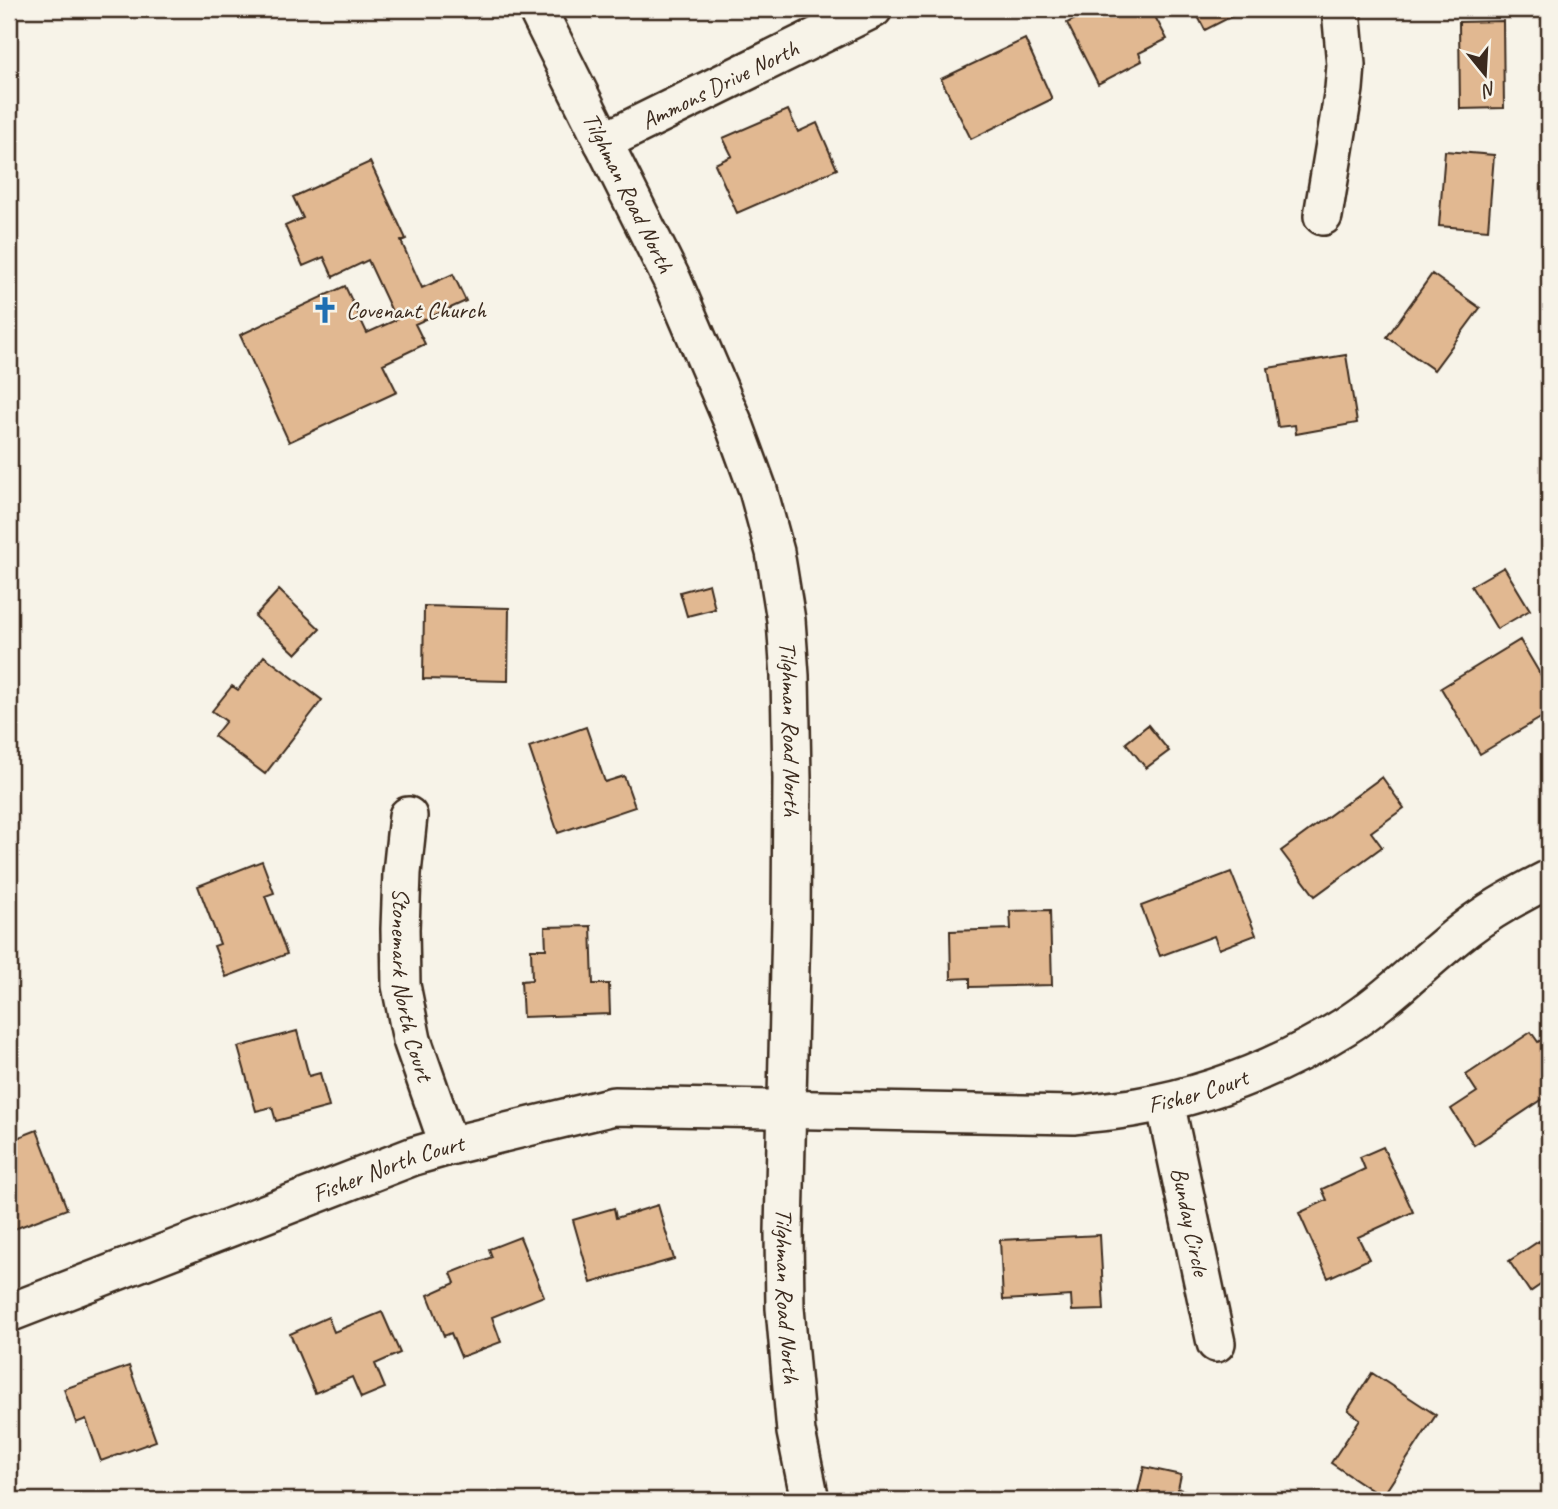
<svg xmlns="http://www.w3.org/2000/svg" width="1558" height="1509" font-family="Caveat,sans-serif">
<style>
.building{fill:#e1b891;stroke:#3b2a1e;stroke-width:2}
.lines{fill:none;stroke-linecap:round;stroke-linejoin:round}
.minor-casing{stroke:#3b2a1e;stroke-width:42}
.minor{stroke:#f7f3e8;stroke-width:37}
.labels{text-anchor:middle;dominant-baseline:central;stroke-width:5;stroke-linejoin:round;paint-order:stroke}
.street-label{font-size:24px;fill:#3b2a1e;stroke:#f7f3e8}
.poi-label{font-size:24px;fill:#3b2a1e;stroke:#f7f3e8;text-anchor:start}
</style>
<rect width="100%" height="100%" fill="#f7f3e8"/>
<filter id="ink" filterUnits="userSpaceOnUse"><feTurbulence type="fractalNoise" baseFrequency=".0143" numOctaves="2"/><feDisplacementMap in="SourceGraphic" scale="14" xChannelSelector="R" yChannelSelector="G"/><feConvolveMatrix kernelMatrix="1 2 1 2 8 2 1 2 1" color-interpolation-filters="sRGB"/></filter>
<g filter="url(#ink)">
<!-- building -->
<path class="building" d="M1095,9H1151L1167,39L1139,53L1142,61L1098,84L1067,23Z
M1194,9H1246L1205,30Z
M1503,21L1504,108L1460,109L1459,22Z
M1025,39L1052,99L971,139L941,79Z
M788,110L798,132L817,123L837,169L737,213L715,164L732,156L723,138Z
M1445,151L1494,155L1488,230L1439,226Z
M370,162L406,239L401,241L422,288L453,274L466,301L415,324L425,344L383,364L397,392L289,442L240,335L345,286L367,333L396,320L368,260L333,277L324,257L303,266L285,226L303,218L293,197Z
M1432,274L1480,308L1434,370L1387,337Z
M1346,355L1357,423L1296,434L1295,425L1278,427L1268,368Z
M1504,567L1530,610L1497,629L1471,586Z
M709,584L715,609L687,616L680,592Z
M279,590L320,629L296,654L255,616Z
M424,606L509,608L508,681L423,679Z
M1520,640L1549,689V713L1480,754L1441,688Z
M264,656L322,700L265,774L214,736L226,721L212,711L232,686L238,690Z
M1148,725L1169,751L1146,768L1126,743Z
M586,727L605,782L624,776L635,807L558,833L529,747Z
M1382,777L1404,808L1371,832L1382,847L1315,896L1281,851Z
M262,861L274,893L265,896L287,954L226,977L214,946L220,944L198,886Z
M1231,872L1256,935L1219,949L1214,936L1160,956L1141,906Z
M1050,910L1052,985L970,987V978L951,979L950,931L1011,929L1010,911Z
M591,926L593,984H609L610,1014L523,1017L521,981L532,980L531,949H546L545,927Z
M297,1031L309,1076L320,1073L329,1107L276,1121L272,1107L256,1111L238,1047Z
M1531,1032L1538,1042L1549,1035V1095L1474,1145L1451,1109L1477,1092L1466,1075Z
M37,1130L67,1209L9,1231V1141Z
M1383,1147L1413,1212L1358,1237L1369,1259L1328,1278L1299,1213L1327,1200L1322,1189L1365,1169L1360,1157Z
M658,1205L674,1259L591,1283L573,1220L614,1208L616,1218Z
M1100,1235L1104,1310L1072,1311L1071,1296L1003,1300L1000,1240Z
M520,1237L544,1296L492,1317L501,1342L461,1357L451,1333L444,1336L428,1295L455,1283L451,1273L492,1257L489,1249Z
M1539,1241L1549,1257V1279L1530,1292L1509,1261Z
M382,1312L400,1353L375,1364L385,1388L361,1398L352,1377L315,1393L290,1334L328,1317L334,1332Z
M129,1366L156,1441L101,1461L86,1419L76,1423L64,1389Z
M1372,1373L1436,1415L1382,1497L1331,1463L1360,1419L1348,1410Z
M1144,1467L1181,1475L1178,1489L1225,1500H1136Z"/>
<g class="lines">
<defs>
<g id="minor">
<path id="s1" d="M537,9L673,282L735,427L758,490L775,552L786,620L790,676L792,779L791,921L784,1232L785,1308L796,1432L810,1500"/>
<path id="s2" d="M603,142L873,9"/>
<path d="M1323,216L1344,89L1346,65L1341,9"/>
<path id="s3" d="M408,816L402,873L400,929L401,985L412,1040L449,1146"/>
<path id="s4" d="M1165,1102L1216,1343"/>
<path id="s5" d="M9,1313L414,1156L449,1146L614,1106L1074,1115C1095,1112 1116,1111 1137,1107C1210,1095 1281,1066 1344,1027C1389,999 1425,960 1467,928C1493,908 1521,893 1549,879"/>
</g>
</defs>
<!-- minor casing -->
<use href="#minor" class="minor-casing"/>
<!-- minor -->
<use href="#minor" class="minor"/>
</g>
</g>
<!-- icons -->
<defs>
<symbol id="church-bare" viewBox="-9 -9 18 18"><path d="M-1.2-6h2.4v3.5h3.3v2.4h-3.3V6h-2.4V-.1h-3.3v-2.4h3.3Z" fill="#1f6fb2" stroke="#f7f3e8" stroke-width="2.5" paint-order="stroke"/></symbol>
</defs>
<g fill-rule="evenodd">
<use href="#church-bare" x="306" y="291" width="38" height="38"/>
</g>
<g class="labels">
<!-- street labels -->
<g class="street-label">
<text stroke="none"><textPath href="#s2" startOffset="130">Ammons Drive North</textPath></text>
<text stroke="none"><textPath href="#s1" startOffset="205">Tilghman Road North</textPath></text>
<text stroke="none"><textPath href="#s1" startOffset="772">Tilghman Road North</textPath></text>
<text stroke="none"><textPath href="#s3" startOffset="170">Stonemark North Court</textPath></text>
<text stroke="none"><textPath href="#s5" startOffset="1227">Fisher Court</textPath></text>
<text stroke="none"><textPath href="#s5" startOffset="406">Fisher North Court</textPath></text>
<text stroke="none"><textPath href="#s4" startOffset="122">Bunday Circle</textPath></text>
<text stroke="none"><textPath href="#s1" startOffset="1339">Tilghman Road North</textPath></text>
</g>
<!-- poi labels -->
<g class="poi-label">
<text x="346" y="310">Covenant Church</text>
</g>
</g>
<!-- margin -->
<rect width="1558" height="1509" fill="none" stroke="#f7f3e8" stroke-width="35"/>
<rect x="18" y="18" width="1523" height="1474" fill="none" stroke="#3b2a1e" stroke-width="2.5" filter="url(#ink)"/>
<!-- north arrow -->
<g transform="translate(1485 74) rotate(162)" stroke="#f7f3e8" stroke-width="5" paint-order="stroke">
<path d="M0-5L12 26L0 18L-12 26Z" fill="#3b2a1e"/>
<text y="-10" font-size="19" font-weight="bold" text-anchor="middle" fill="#3b2a1e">N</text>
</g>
</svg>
